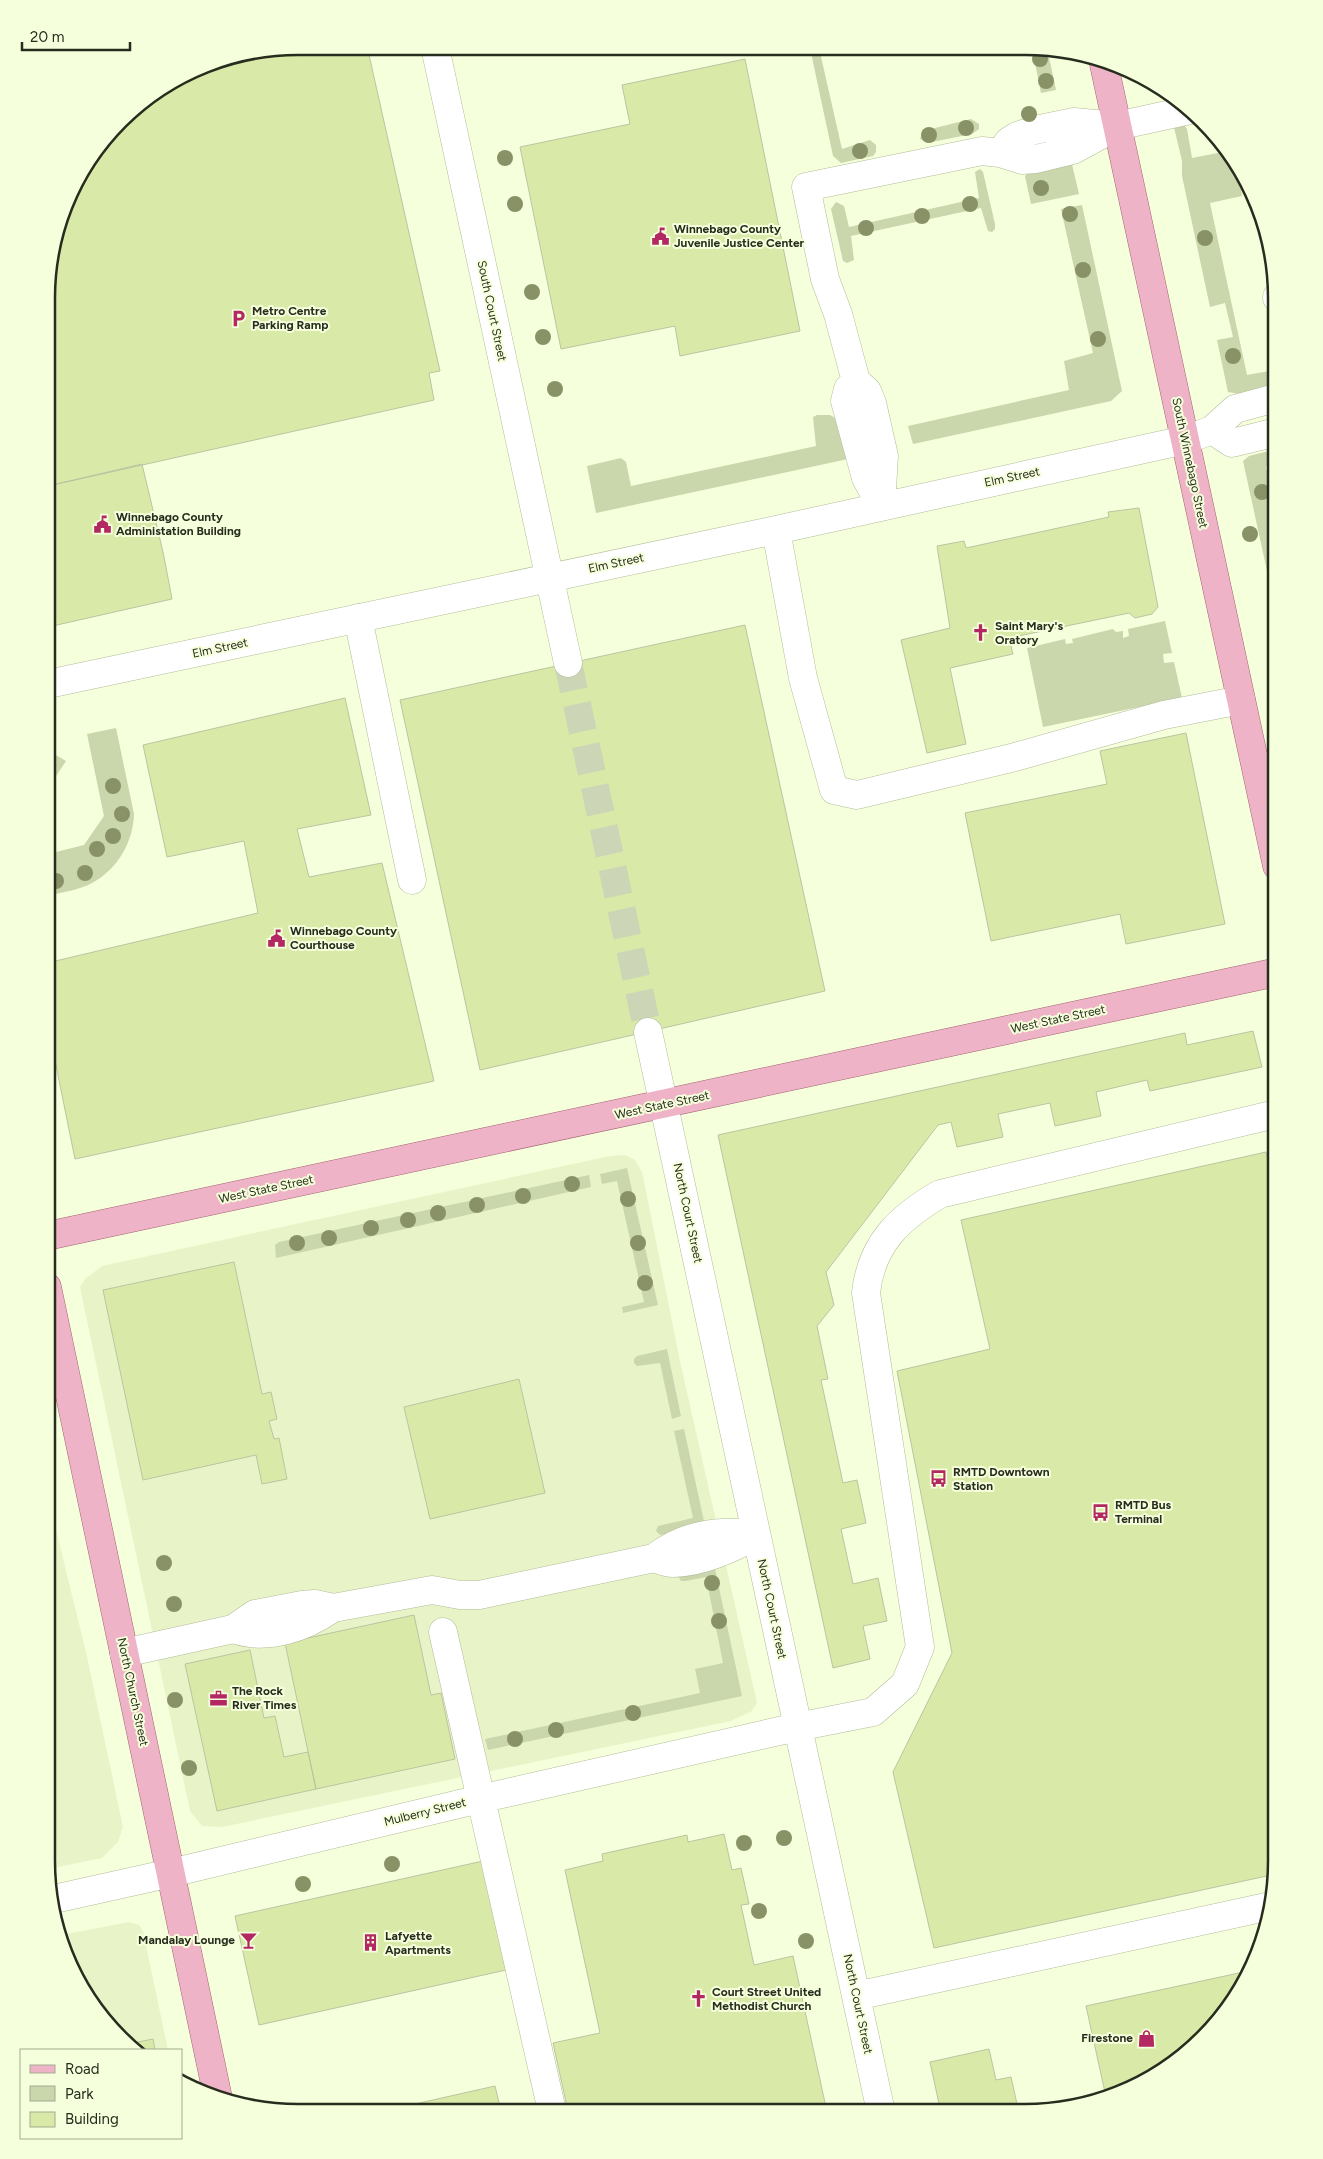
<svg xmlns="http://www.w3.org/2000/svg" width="1323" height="2159" font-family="Figtree,sans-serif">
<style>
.built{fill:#e8f4c8}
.green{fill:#cad6ab}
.building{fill:#d9eaa8;stroke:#bbc4a2}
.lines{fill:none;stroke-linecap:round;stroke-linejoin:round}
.minor-tunnel{stroke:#ccd5b5;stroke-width:28;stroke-dasharray:28 14;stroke-linecap:butt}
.minor-casing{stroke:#b2bc9a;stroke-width:29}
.major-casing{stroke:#a36374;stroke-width:29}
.minor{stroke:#fff;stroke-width:28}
.major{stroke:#efb3c7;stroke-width:28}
.tree{fill:#889266}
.labels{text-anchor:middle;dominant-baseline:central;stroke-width:4;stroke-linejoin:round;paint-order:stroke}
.poi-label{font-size:12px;font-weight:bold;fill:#282c1e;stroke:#f5ffdb;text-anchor:start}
.street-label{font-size:12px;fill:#282c1e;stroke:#f5ffdb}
.rim{fill:none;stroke:#282c1e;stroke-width:2.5}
</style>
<rect width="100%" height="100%" fill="#f5ffdb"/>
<!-- built -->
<path class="built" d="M625,1155L635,1160L642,1172L680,1361L757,1703L752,1711L731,1721L222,1827L202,1826L190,1811L82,1297L80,1287L85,1279L102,1266L610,1156Z
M47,1493L86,1652L123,1827L118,1842L102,1858L48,1869L46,1861Z
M129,1922L139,1925L143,1931L168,2050H134L98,2014L65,1957L61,1935Z"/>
<!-- green -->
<path class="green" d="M810,48H819L842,149L870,140L876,145V152L873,156L841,163L833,156Z
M1032,48H1047L1056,90L1041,93Z
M971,119L979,124V129L972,134L927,143L920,139L923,131Z
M1173,123L1184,125L1187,129L1192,158L1228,151L1236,164L1242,196L1210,203L1247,375L1275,370V382L1271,386L1240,394L1228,392L1217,340L1233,337L1225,303L1210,307L1182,176V161Z
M1071,160L1079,194L1031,204L1025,176L1031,170Z
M980,169L983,172L995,224V229L992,232L988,231L981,208L851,236L854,260L847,263L843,261L831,209L836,202L844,206L849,227L979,198L975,172Z
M1082,205L1122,391L1111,401L913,444L908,426L1069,390L1064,361L1093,353L1061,209Z
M817,415H830L837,419L848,459L596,513L587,466L621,458L626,462L631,486L816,446L813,417Z
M1277,449V464L1266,467L1277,517V579L1269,580L1243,461L1249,456Z
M1165,621L1172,653L1163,654L1164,663L1174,662L1182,698L1043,727L1027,648L1065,639L1066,644L1073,643L1072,639L1113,629L1116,632L1123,631V638L1129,636L1128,629Z
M116,728L134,814C133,842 118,869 92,883C79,890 62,892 48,896V854L84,845L104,816L87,734Z
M50,743L54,754L66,761L48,788V744Z
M627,1168L658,1305L623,1313L622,1307L644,1302L617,1181L602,1184L600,1174Z
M589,1175L591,1187L276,1258L275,1245L279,1242Z
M667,1349L681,1416L672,1419L660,1363L637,1366L634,1363V1359L637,1356Z
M684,1429L705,1526L660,1535L656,1531L658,1526L693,1518L674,1431Z
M714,1564L742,1696L488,1750L485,1739L700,1693L695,1669L723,1663L706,1577L686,1581H681L678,1576Z"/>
<!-- building -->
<path class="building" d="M298,46H367L440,371L429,373L434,400L48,486V265L72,186L132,109L202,65Z
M745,59L800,331L680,356L675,326L561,349L520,147L630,124L622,85Z
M142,464L163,552L172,599L48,627V486Z
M1139,508L1158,607L1152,614L1135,618L1129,613L1009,638L1013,654L950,668L966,744L927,753L901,640L950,628L937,546L964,541L966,548L1109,517L1108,512Z
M745,625L825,991L480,1070L400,700Z
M345,698L371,815L297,829L309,877L382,863L434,1081L75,1159L47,1021V963L258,913L244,841L167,857L143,745Z
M1186,733L1225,924L1126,944L1120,914L991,941L965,813L1107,784L1100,751Z
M1253,1031L1262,1067L1150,1091L1147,1080L1096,1092L1101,1116L1055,1126L1050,1103L998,1114L1003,1137L957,1147L951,1122L938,1125L826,1272L834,1305L817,1326L828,1379L821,1380L843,1483L857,1480L866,1523L841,1529L853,1584L878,1578L887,1621L863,1626L870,1659L833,1668L718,1135L1185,1033L1187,1045Z
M1266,1152L1276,1198V1874L934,1948L893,1772L952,1653L897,1371L990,1349L961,1220Z
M234,1262L262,1394L271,1392L277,1419L269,1421L274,1439L279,1438L287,1479L262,1484L256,1455L143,1480L103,1290Z
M519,1379L545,1493L430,1519L404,1407Z
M47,1589L54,1624L47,1625Z
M414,1615L431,1695L441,1693L455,1759L316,1789L285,1643Z
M250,1650L264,1718L275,1716L284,1757L308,1752L316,1789L217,1811L185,1664Z
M724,1834L732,1870L741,1868L749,1904L741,1905L754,1965L793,1956L827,2112L568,2111L553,2043L600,2033L565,1870L603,1861L602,1854L687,1835L688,1842Z
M483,1861L506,1970L259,2025L235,1916Z
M1248,1971L1225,2014L1178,2061L1121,2094L1106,2097L1086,2006Z
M153,2039L155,2050H134L128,2044Z
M989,2049L996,2080L1011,2077L1019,2113H941L930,2062Z
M495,2086L501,2111H384Z"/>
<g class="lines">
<!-- minor-tunnel -->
<path class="minor-tunnel" d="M568,663L648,1032"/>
<defs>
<path id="minor" d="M435,47L568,663
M1000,153L1009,141L1017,136L1035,130L1074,122L1117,126
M1277,297V298
M856,381L848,389L845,401L866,478L881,506
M1212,430L1232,443L1277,432
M881,506L884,456L872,403L867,391L856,381L838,314L825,279L806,187L982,151L1000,153L1022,160L1036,159L1073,150L1117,126L1190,110
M776,530L803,678L834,790L857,795L1015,757L1164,715L1241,700
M358,618L412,880
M48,684L776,530L1185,440L1212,430L1235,409L1272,399L1277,401
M648,1032L881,2112
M654,1558C683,1535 716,1530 753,1534
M233,1629C268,1641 304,1628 333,1608
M443,1632L552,2111
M124,1653L233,1629L255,1614L302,1605L315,1604L333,1608L432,1590L460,1595H479L654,1558C660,1560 667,1563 673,1563C700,1563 734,1548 756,1535
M54,1899L171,1873L480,1799L797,1727L873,1712L905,1684L920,1647L866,1293C871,1244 900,1217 940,1194L1276,1114
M856,1996L1271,1906"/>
<path id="major" d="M1103,60L1277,866
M47,1236L1277,972
M47,1287L218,2098"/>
</defs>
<!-- minor casing -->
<use href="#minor" class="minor-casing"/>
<!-- major casing -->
<use href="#major" class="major-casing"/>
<!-- minor -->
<use href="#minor" class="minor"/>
<!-- major -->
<use href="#major" class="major"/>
</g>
<!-- trees -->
<g class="tree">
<circle cx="1040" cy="59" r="8"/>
<circle cx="1046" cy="81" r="8"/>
<circle cx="1029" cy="114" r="8"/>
<circle cx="966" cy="128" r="8"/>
<circle cx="929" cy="135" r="8"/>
<circle cx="860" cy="151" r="8"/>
<circle cx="505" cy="158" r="8"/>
<circle cx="1041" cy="188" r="8"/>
<circle cx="515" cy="204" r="8"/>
<circle cx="970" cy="204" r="8"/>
<circle cx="1070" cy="214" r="8"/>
<circle cx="922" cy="216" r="8"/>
<circle cx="866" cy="228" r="8"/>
<circle cx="1205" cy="238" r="8"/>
<circle cx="1083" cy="270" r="8"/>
<circle cx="532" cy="292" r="8"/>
<circle cx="543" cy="337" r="8"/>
<circle cx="1098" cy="339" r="8"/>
<circle cx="1233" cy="356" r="8"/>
<circle cx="555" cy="389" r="8"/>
<circle cx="1262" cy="492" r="8"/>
<circle cx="1250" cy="534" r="8"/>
<circle cx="113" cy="786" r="8"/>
<circle cx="122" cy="814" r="8"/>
<circle cx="113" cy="836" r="8"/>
<circle cx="97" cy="849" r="8"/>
<circle cx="85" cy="873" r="8"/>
<circle cx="56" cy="881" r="8"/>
<circle cx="572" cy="1184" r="8"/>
<circle cx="523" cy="1196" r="8"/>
<circle cx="628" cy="1199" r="8"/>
<circle cx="477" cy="1205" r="8"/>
<circle cx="438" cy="1213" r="8"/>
<circle cx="408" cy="1220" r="8"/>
<circle cx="371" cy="1228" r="8"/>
<circle cx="329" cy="1238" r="8"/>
<circle cx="297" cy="1243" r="8"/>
<circle cx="638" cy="1243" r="8"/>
<circle cx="645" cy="1283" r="8"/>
<circle cx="164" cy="1563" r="8"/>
<circle cx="712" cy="1583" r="8"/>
<circle cx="174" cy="1604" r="8"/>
<circle cx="719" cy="1621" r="8"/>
<circle cx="175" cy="1700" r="8"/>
<circle cx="633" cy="1713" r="8"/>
<circle cx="556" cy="1730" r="8"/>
<circle cx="515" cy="1739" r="8"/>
<circle cx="189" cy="1768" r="8"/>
<circle cx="784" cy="1838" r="8"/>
<circle cx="744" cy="1843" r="8"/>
<circle cx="392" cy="1864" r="8"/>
<circle cx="303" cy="1884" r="8"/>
<circle cx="759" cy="1911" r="8"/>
<circle cx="806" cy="1941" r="8"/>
</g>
<!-- icons -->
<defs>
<symbol id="civic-bare" viewBox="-9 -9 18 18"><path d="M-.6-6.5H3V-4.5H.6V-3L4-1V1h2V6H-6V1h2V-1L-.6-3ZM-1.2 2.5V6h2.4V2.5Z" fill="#b32763" stroke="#f5ffdb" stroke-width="2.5" paint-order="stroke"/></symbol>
<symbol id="parking-bare" viewBox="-9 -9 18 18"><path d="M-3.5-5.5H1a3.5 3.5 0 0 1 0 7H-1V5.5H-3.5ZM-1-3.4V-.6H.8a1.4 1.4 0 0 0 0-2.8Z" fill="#b32763" stroke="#f5ffdb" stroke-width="2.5" paint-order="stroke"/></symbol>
<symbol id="church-bare" viewBox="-9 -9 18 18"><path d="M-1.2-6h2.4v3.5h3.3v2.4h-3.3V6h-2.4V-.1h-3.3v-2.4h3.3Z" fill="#b32763" stroke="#f5ffdb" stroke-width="2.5" paint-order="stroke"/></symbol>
<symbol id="bus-bare" viewBox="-9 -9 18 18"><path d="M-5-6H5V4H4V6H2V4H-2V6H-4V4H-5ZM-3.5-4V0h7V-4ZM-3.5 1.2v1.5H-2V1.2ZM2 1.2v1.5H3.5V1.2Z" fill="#b32763" stroke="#f5ffdb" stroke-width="2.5" paint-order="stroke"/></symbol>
<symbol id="office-bare" viewBox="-9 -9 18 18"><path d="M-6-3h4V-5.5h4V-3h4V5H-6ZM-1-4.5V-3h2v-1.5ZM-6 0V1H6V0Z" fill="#b32763" stroke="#f5ffdb" stroke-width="2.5" paint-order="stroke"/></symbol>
<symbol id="bar-bare" viewBox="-9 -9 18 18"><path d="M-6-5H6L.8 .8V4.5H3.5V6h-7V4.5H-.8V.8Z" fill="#b32763" stroke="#f5ffdb" stroke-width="2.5" paint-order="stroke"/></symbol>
<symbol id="building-bare" viewBox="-9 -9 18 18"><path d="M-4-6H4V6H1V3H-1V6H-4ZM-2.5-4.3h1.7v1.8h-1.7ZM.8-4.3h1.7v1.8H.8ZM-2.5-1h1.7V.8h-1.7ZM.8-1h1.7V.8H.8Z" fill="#b32763" stroke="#f5ffdb" stroke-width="2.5" paint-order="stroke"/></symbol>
<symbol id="shop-bare" viewBox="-9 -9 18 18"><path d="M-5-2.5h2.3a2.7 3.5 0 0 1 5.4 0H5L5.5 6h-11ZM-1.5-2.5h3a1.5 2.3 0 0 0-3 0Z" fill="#b32763" stroke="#f5ffdb" stroke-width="2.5" paint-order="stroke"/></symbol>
</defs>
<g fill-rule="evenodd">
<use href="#civic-bare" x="648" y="224" width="25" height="25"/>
<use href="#parking-bare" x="226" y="306" width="25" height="25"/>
<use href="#civic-bare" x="90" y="512" width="25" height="25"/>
<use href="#church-bare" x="968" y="620" width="25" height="25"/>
<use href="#civic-bare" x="264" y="926" width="25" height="25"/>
<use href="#bus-bare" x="926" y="1466" width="25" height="25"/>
<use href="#bus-bare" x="1088" y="1500" width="25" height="25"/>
<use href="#office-bare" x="206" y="1686" width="25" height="25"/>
<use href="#bar-bare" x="236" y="1928" width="25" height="25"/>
<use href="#building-bare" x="358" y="1930" width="25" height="25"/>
<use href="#church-bare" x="686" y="1986" width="25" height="25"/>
<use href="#shop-bare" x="1134" y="2026" width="25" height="25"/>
</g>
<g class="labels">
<!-- poi labels -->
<g class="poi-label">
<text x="674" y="229">Winnebago County<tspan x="674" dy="14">Juvenile Justice Center</tspan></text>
<text x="252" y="311">Metro Centre<tspan x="252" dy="14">Parking Ramp</tspan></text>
<text x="116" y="517">Winnebago County<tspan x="116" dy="14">Administation Building</tspan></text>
<text x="995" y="626">Saint Mary's<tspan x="995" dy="14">Oratory</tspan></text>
<text x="290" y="931">Winnebago County<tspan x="290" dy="14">Courthouse</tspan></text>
<text x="953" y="1472">RMTD Downtown<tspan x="953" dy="14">Station</tspan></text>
<text x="1115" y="1505">RMTD Bus<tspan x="1115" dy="14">Terminal</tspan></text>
<text x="232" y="1691">The Rock<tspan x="232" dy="14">River Times</tspan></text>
<text x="385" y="1936">Lafyette<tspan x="385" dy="14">Apartments</tspan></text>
<text x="235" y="1940" text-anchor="end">Mandalay Lounge</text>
<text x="712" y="1992">Court Street United<tspan x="712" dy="14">Methodist Church</tspan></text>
<text x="1133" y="2038" text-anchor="end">Firestone</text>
</g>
<!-- street labels -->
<g class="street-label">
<text transform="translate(492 311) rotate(78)">South Court Street</text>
<text transform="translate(1190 463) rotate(78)">South Winnebago Street</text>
<text transform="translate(1012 477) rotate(-12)">Elm Street</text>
<text transform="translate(616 563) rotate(-12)">Elm Street</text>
<text transform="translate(220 648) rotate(-12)">Elm Street</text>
<text transform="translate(1058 1019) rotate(-12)">West State Street</text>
<text transform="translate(662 1105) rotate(-12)">West State Street</text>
<text transform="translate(266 1189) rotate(-12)">West State Street</text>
<text transform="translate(688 1213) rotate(78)">North Court Street</text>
<text transform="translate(772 1609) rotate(78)">North Court Street</text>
<text transform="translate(133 1692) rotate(78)">North Church Street</text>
<text transform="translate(425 1812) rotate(-14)">Mulberry Street</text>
<text transform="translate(858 2004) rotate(78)">North Court Street</text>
</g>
</g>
<!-- crop -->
<path d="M0 0H1323V2159H0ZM298 55H1025A243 243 0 0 1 1268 298V1861A243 243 0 0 1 1025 2104H298A243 243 0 0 1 55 1861V298A243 243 0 0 1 298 55Z" fill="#f5ffdb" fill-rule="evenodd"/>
<path class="rim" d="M298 55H1025A243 243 0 0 1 1268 298V1861A243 243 0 0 1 1025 2104H298A243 243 0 0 1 55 1861V298A243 243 0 0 1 298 55Z"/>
<!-- legend -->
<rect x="20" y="2049" width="162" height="90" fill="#f5ffdb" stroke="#a3ab8f"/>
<rect x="30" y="2065" width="25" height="8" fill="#efb3c7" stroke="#a3ab8f"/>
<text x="65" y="2074" font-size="15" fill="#282c1e">Road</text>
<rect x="30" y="2086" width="25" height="15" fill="#cad6ab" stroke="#a3ab8f"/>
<text x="65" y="2099" font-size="15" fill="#282c1e">Park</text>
<rect x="30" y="2112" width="25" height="15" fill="#d9eaa8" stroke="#a3ab8f"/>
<text x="65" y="2124" font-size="15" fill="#282c1e">Building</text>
<!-- scale -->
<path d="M22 42v8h108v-8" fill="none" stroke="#282c1e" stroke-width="2.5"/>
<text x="30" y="42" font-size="15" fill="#282c1e" stroke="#f5ffdb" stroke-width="4" paint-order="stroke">20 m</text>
</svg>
